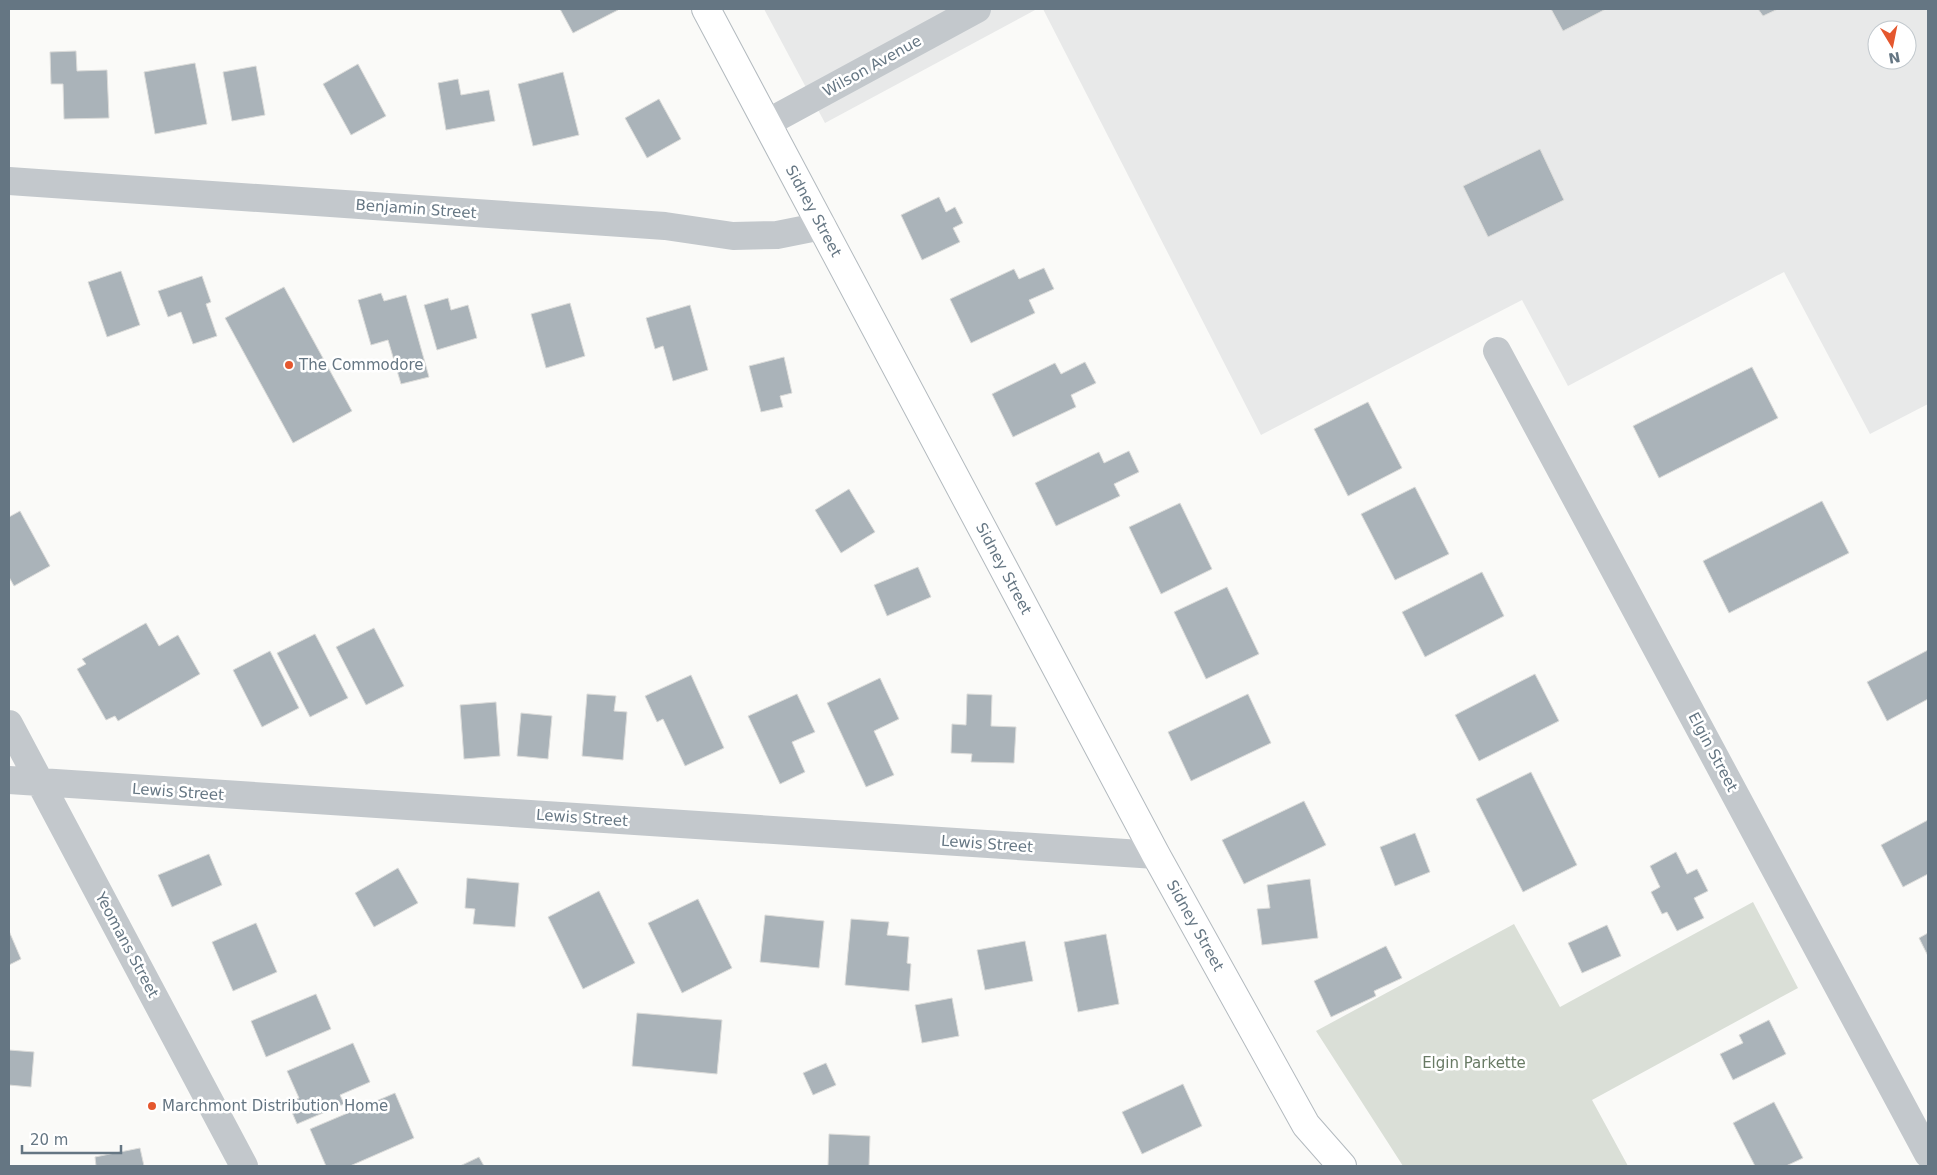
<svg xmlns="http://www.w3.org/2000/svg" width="1937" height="1175" font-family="'DejaVu Sans',sans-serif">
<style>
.built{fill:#e8e9e9;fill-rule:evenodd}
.green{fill:#dadfd7}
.building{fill:#aab3b9;stroke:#dcdcda}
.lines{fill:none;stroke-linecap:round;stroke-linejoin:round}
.secondary-casing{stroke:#b3babf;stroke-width:30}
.street{stroke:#c3c8cc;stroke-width:28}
.secondary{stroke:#fff;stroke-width:28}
.poi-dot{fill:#e4572e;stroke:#fff;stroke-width:2}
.labels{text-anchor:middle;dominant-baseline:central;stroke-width:5;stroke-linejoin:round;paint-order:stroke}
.street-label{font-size:15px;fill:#657683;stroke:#fff}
.poi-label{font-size:15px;fill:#657683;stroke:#fff;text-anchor:start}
.park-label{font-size:15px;fill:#687a64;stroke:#fff}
</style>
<rect width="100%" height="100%" fill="#fafaf8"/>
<!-- built -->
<path class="built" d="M764,9H1037L825,123Z
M1043,9H1928V404L1870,434L1784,272L1568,386L1522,300L1261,435ZM1877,30H1907V60H1877Z"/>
<!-- green -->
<path class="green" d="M1753,902L1798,988L1592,1100L1628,1166H1403L1316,1031L1514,924L1560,1007Z"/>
<!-- building -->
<path class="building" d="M560,9H617L618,10L573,33Z
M1551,9H1606L1563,31Z
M1758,9H1778L1763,16Z
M76,51L77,71L107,70L109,118L64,119L63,84H51L50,52Z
M195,63L207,124L155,134L144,72Z
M358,64L386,116L351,135L323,84Z
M256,66L265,115L232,121L223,72Z
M563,72L579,135L533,146L518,84Z
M458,79L461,95L489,90L495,121L446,130L438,83Z
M659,99L681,139L647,158L625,118Z
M1540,149L1564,200L1488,237L1463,186Z
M939,197L946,212L955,207L963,223L953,228L960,242L922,260L901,215Z
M1044,268L1054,289L1029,300L1035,313L971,343L950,299L1014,269L1019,279Z
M121,271L140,325L107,337L88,282Z
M202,276L211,302L206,304L217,336L193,344L181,312L168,317L158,291Z
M284,287L352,411L293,443L225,318Z
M381,293L384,301L406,295L429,377L401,384L388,340L371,345L358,300Z
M448,298L451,310L468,305L477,338L437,350L424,305Z
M570,303L585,356L546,368L531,314Z
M690,305L708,370L673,381L663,346L655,349L646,318Z
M784,357L792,393L780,396L783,407L761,412L749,366Z
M1085,362L1096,383L1071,395L1076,407L1013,437L992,394L1055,363L1061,374Z
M1752,367L1778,418L1659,478L1633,426Z
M1368,402L1402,468L1348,496L1314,429Z
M1129,451L1139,472L1114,484L1120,496L1056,526L1035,483L1099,452L1104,463Z
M1415,487L1449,554L1395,580L1361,514Z
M849,489L875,532L841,553L815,510Z
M1822,501L1849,553L1729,613L1703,561Z
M1180,503L1212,569L1161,594L1129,527Z
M20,511L50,566L14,586L9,577V517Z
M918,567L931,597L887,616L874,585Z
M1482,572L1504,616L1425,657L1402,612Z
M1227,587L1259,654L1206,679L1174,612Z
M146,623L159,646L178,635L200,674L118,721L115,716L106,720L77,669L86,664L82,659Z
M374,628L404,686L366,705L336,647Z
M315,634L348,698L310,717L277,653Z
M1928,650V699L1887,721L1867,682Z
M270,651L299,708L262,727L233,670Z
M1535,674L1559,721L1479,761L1455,715Z
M691,675L724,748L685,766L663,719L657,722L645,696Z
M880,678L899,719L874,731L894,775L866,787L827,703Z
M587,694L616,696L614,711L627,712L623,760L582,756Z
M797,694L815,732L792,742L805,772L780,784L748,716Z
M967,694L992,695L991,726L1016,727L1014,763L971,762L972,754L951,753L952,724L966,725Z
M1248,694L1271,743L1191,781L1168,732Z
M496,702L500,756L464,759L460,705Z
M521,713L552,716L548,759L517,756Z
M1531,772L1577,865L1523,892L1476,799Z
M1304,801L1326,845L1244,884L1222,840Z
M1928,820V874L1903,887L1881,845Z
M1415,833L1430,872L1395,886L1380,847Z
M1676,852L1687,874L1697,869L1708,891L1694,898L1704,918L1677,931L1667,912L1662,914L1651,892L1660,887L1650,866Z
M209,854L222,885L172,907L158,875Z
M398,868L418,903L374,927L355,893Z
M467,878L519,883L515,927L473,924L475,909L465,908Z
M1310,879L1318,938L1262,945L1257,909L1270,908L1267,885Z
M599,891L635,963L583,989L548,917Z
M698,899L732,968L682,993L648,923Z
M765,915L824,921L819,968L760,962Z
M851,919L889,922L887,935L909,937L907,963L911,964L909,991L845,985Z
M256,923L277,972L233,991L212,942Z
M1607,925L1621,956L1582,973L1568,943Z
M9,931L21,959L9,965Z
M1928,933V956L1919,938Z
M1106,934L1119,1004L1078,1012L1064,942Z
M1025,941L1033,981L985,990L977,950Z
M1386,946L1402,978L1374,991L1376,996L1331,1017L1314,981Z
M316,994L331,1029L266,1057L251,1021Z
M952,998L959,1036L922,1043L915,1005Z
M637,1013L722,1020L717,1074L632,1066Z
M1769,1020L1786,1054L1733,1080L1720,1054L1743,1043L1739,1035Z
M353,1043L370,1082L340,1095L344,1104L297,1124L288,1103L299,1098L287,1071Z
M9,1050L34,1052L31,1087L9,1085Z
M826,1063L836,1085L813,1095L803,1073Z
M1183,1084L1202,1126L1142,1154L1122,1112Z
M395,1093L414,1138L350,1166H326L310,1129Z
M1774,1102L1803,1158L1786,1166H1755L1733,1123Z
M829,1134L870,1136L869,1166H828Z
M140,1148L144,1166H96L95,1157Z
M479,1157L484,1166H460Z"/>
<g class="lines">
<defs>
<g id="secondary">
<path id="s1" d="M706,9L1156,855L1306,1125L1342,1166"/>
</g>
</defs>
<!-- secondary casing -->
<use href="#secondary" class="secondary-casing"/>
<!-- street -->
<path class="street" d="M767,123L977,9
M9,181L665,226L733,236L777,235L822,226
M1497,351L1928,1154
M9,724L244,1166
M9,780L1156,855"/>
<!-- secondary -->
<use href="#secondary" class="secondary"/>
</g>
<!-- markers -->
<g class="poi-dot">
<circle cx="289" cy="365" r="5"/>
<circle cx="152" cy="1106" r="5"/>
</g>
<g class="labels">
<!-- street labels -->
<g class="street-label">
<text transform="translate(872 66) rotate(-29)">Wilson Avenue</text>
<text transform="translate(416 209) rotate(4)">Benjamin Street</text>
<text stroke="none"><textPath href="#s1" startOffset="229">Sidney Street</textPath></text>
<text stroke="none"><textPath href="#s1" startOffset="634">Sidney Street</textPath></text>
<text transform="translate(1713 752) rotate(62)">Elgin Street</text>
<text transform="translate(178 792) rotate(4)">Lewis Street</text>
<text transform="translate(582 818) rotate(4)">Lewis Street</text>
<text transform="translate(987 844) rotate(4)">Lewis Street</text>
<text stroke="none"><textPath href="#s1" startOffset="1039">Sidney Street</textPath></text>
<text transform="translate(127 945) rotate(62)">Yeomans Street</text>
</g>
<!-- poi labels -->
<g class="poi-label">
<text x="299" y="365">The Commodore</text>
<text x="162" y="1106">Marchmont Distribution Home</text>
</g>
<!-- park labels -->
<g class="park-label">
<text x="1474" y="1063">Elgin Parkette</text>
</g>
</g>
<!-- border -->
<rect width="1937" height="1175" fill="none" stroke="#657683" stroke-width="20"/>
<!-- north arrow -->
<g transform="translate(1892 45) rotate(170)"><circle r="24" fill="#ffffff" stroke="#c1c8cd"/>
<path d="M0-4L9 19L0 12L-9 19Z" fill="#e4572e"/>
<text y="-8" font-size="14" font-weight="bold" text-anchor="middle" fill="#657683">N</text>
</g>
<!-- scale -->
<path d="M22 1145v8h99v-8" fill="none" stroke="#657683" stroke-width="2.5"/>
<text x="30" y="1145" font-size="15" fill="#657683" stroke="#ffffff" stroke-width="4" paint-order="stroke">20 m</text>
</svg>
